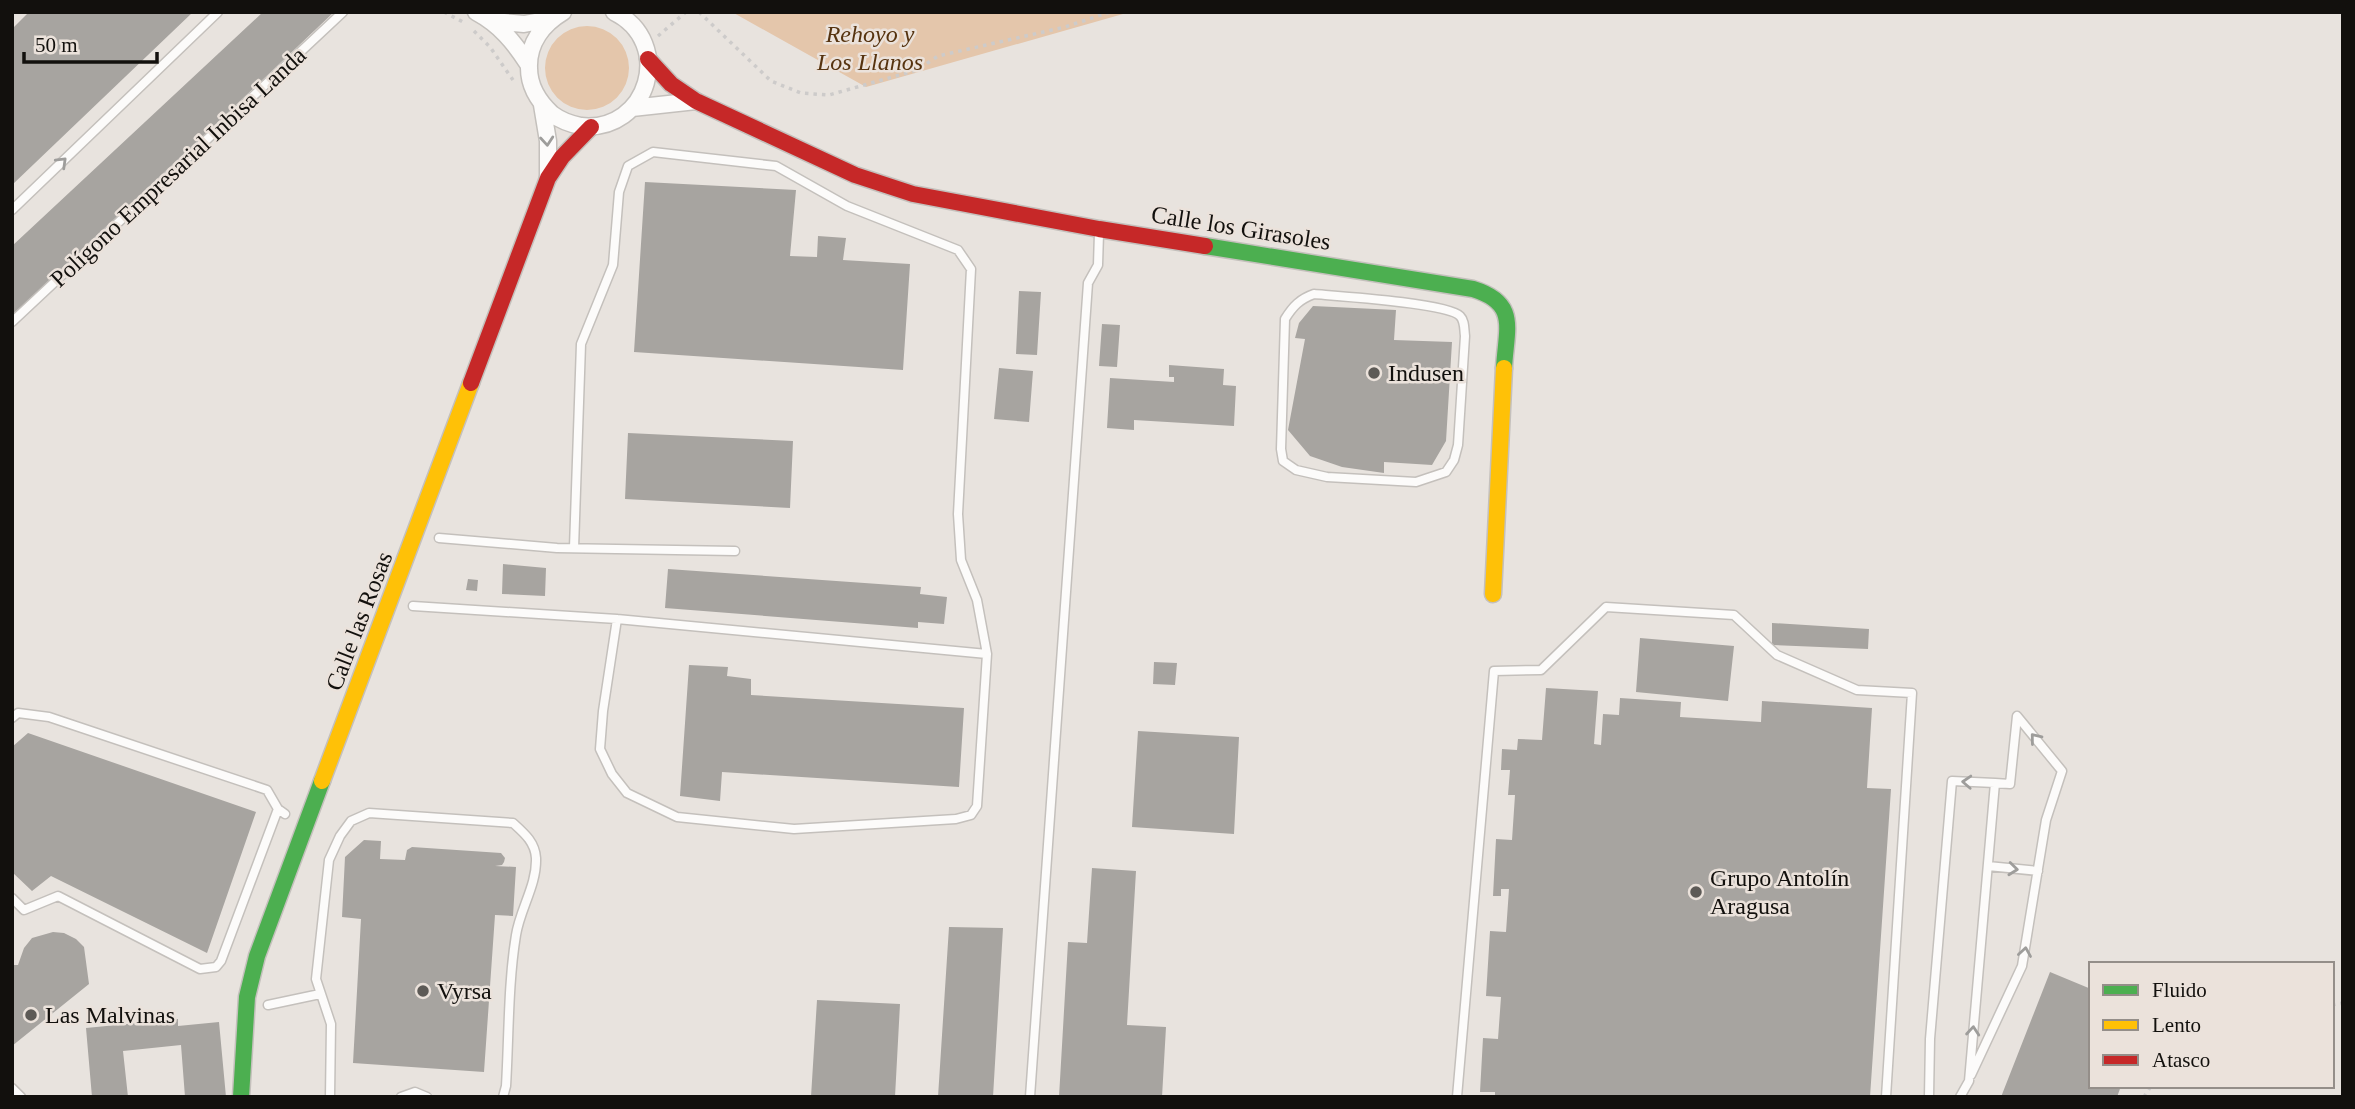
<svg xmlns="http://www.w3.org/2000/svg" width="2355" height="1109" font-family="'Times New Roman',serif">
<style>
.green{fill:#e4c6ab}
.building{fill:#a7a4a0}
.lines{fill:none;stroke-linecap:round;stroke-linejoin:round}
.lane-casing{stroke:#c4c0bc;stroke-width:11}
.street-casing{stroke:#c4c0bc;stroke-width:19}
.fast-casing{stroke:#c4c0bc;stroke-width:19}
.slow-casing{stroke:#c4c0bc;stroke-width:19}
.jam-casing{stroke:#c4c0bc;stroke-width:19}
.path{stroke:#cdcbca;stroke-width:3.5;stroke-dasharray:3.5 5;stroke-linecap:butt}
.lane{stroke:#fcfbfa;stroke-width:8}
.street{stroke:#fcfbfa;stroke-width:16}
.fast{stroke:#4caf50;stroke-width:16}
.slow{stroke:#ffc107;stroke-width:16}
.jam{stroke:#c62828;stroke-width:16}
.oneway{stroke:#9e9d9b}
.poi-dot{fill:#5d5a56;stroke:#ebe2db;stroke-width:2.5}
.labels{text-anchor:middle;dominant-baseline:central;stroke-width:5;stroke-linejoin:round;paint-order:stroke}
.park-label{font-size:24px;font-style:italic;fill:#56330f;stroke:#ebe2db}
.street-label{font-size:24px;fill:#12100d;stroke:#ebe2db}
.poi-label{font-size:24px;fill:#12100d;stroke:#ebe2db;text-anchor:start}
</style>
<rect width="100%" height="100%" fill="#e8e3de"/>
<!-- green -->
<path class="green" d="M732,12H1130L866,87Z
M545 68a42 42 0 1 1 84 0a42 42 0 1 1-84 0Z"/>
<!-- building -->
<path class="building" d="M29,12H193L12,185V29Z
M263,12H334L12,318V246Z
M645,182L796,190L790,256L817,257L818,236L846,238L843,260L910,264L903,370L634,352Z
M1019,291L1041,292L1037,355L1016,354Z
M1313,306L1396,310L1394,340L1452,342L1446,441L1432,465L1384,462V473L1342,467L1310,456L1288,430L1305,339L1295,338L1299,323Z
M1102,324L1120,325L1117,367L1099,366Z
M1169,365L1224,369L1223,385L1236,386L1234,426L1134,420V430L1107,428L1110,378L1174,382V377H1169Z
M999,368L1033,371L1029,422L994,419Z
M628,433L793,441L790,508L625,499Z
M503,564L546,568L545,596L502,594Z
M668,569L921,587L920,594L947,597L944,624L918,622V628L665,608Z
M468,579L478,580L477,591L466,590Z
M1772,623L1869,629L1868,649L1772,645Z
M1640,638L1734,646L1728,701L1636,692Z
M1154,662L1177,663L1175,685L1153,684Z
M689,665L728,667L727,676L751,679V695L964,708L959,787L722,772L720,801L680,796Z
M1546,688L1598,691L1594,744L1601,745L1603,714L1619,715L1620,698L1681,702L1680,717L1761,722L1762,701L1872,708L1867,788L1891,789L1870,1097H1495V1092H1480L1483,1038L1498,1039L1501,997L1486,996L1490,931L1506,932L1509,889H1501V896H1493L1496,839L1512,840L1515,795H1508L1510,770H1501L1502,749L1517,750L1518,739L1542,740Z
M1138,731L1239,737L1234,834L1132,827Z
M28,733L256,812L207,953L51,876L32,891L12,872V747Z
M364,840L381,841L380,859L405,860L407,850L412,847L501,853L505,858L504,862L502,865L495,866L516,867L513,916L495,915L484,1072L353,1063L361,919L342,917L345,857Z
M1092,868L1136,871L1127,1025L1166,1027L1162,1097H1059L1068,942L1087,943Z
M949,927L1003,928L993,1097H938Z
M53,932L64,933L76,939L84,947L89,984L12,1046V965H18L24,948L32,938Z
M2050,972L2091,989V1086H2121L2117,1097H2001Z
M817,1000L900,1004L895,1097H811Z
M178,1019V1026L219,1022L226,1097H185L181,1045L123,1051L128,1097H92L86,1028Z"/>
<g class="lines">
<defs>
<path id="lane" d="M12,210L218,12
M1314,294C1337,296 1448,303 1460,316C1465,321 1464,329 1465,336L1458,445L1454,460L1446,472L1416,482L1327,477L1296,470L1283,461L1281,449L1285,319C1293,306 1300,299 1314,294Z
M12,322L343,12
M439,538L557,548L735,551
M574,548L581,344L613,265L619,192L628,166L653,152L776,166L847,206L958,250L971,269L958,514L961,560L977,600L987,654
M413,606L601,618L617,619L987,654L977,806L971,815L956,819L794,829L677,817L627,793L612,774L600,749L603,711L617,619
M12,718L18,713L49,717L267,790L278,809L285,814
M1988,866L2038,871
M12,898L24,910L58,896L200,969L216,967L221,961L278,809
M268,1005L320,994
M1971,1075L2022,966L2046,820L2062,771L2017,716L2010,784L1995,783
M12,1088L21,1097
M330,1097L331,1024L316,979L329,860L340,836L351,821L369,813L513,823C524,833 535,842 536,858C537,885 520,909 516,935C508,984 509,1036 506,1086L503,1097
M401,1097L415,1092L427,1097
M1030,1097L1088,283L1098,265L1099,233
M1457,1097L1494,671L1541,670L1606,607L1734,615L1777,655L1857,690L1912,693L1886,1097
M1929,1097L1930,1039L1952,781L1995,783L1969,1081L1960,1097"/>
<path id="street" d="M476,12C500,25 514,42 528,64
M563,12C543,24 528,43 529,68C529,87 538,101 552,114C560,120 570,124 581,126C649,133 675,42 614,12
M493,21L524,24L551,19
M542,105L548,141V178
M632,108L696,101"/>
<path id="fast" d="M1205,246L1473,289C1519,303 1506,329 1504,368
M241,1097L247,997L257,956L322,781"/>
<path id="slow" d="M1493,594L1504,368
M322,781L471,383"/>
<path id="jam" d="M648,59L671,84L696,101L855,175L913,194L1099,229L1205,246
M471,383L548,178L562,157L591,127"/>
</defs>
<!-- lane casing -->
<use href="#lane" class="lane-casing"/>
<!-- street casing -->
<use href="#street" class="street-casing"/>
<!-- fast casing -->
<use href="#fast" class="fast-casing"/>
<!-- slow casing -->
<use href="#slow" class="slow-casing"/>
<!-- jam casing -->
<use href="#jam" class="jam-casing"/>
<!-- path -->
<path class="path" d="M444,12L463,22
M699,12L771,81L801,93L829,95L917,70L938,56L1065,27L1110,12
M474,31L490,47L513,80
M658,36L686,12
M2332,1005L2343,1003
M2144,1097L2151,1086"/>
<!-- lane -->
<use href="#lane" class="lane"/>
<!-- street -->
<use href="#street" class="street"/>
<!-- fast -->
<use href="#fast" class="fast"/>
<!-- slow -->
<use href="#slow" class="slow"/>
<!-- jam -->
<use href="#jam" class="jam"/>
</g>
<!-- one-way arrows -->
<defs><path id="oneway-chevron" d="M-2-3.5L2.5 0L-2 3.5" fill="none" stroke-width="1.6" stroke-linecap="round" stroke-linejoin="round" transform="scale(1.75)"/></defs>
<g class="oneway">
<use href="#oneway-chevron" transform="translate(547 141) rotate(85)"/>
<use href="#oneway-chevron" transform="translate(62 162) rotate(-44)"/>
<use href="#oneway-chevron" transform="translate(2035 738) rotate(-129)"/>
<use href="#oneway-chevron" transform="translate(1967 782) rotate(-177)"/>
<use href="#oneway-chevron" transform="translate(2013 869) rotate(6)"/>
<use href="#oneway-chevron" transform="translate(2025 952) rotate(-81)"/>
<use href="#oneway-chevron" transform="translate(1973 1031) rotate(-85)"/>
</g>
<!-- markers -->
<g class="poi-dot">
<circle cx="1374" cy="373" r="7"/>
<circle cx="1696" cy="892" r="7"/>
<circle cx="423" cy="991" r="7"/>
<circle cx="31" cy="1015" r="7"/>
</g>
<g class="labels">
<!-- park labels -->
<g class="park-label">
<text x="870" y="34">Rehoyo y<tspan x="870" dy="28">Los Llanos</tspan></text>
</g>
<!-- street labels -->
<g class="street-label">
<text transform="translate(178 167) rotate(-43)">Polígono Empresarial Inbisa Landa</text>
<text transform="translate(1241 228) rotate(9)">Calle los Girasoles</text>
<text transform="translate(359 621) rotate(-69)">Calle las Rosas</text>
</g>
<!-- poi labels -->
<g class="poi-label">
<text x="1388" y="373">Indusen</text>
<text x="1710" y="878">Grupo Antolín<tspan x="1710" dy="28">Aragusa</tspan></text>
<text x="437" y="991">Vyrsa</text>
<text x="45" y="1015">Las Malvinas</text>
</g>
</g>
<!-- border -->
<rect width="2355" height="1109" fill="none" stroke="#12100d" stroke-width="28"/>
<!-- legend -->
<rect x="2089" y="962" width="245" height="126" fill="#ebe2db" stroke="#948e89" stroke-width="2"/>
<rect x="2103" y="985" width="35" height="10" fill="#4caf50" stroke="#948e89" stroke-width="2"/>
<text x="2152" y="997" font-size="21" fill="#12100d">Fluido</text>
<rect x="2103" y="1020" width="35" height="10" fill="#ffc107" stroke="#948e89" stroke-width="2"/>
<text x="2152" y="1032" font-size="21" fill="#12100d">Lento</text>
<rect x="2103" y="1055" width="35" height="10" fill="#c62828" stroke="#948e89" stroke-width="2"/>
<text x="2152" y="1067" font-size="21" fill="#12100d">Atasco</text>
<!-- scale -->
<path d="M24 52v10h133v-10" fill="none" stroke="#12100d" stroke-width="3.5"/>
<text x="35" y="52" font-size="21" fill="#12100d" stroke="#ebe2db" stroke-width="5" paint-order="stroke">50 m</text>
</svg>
